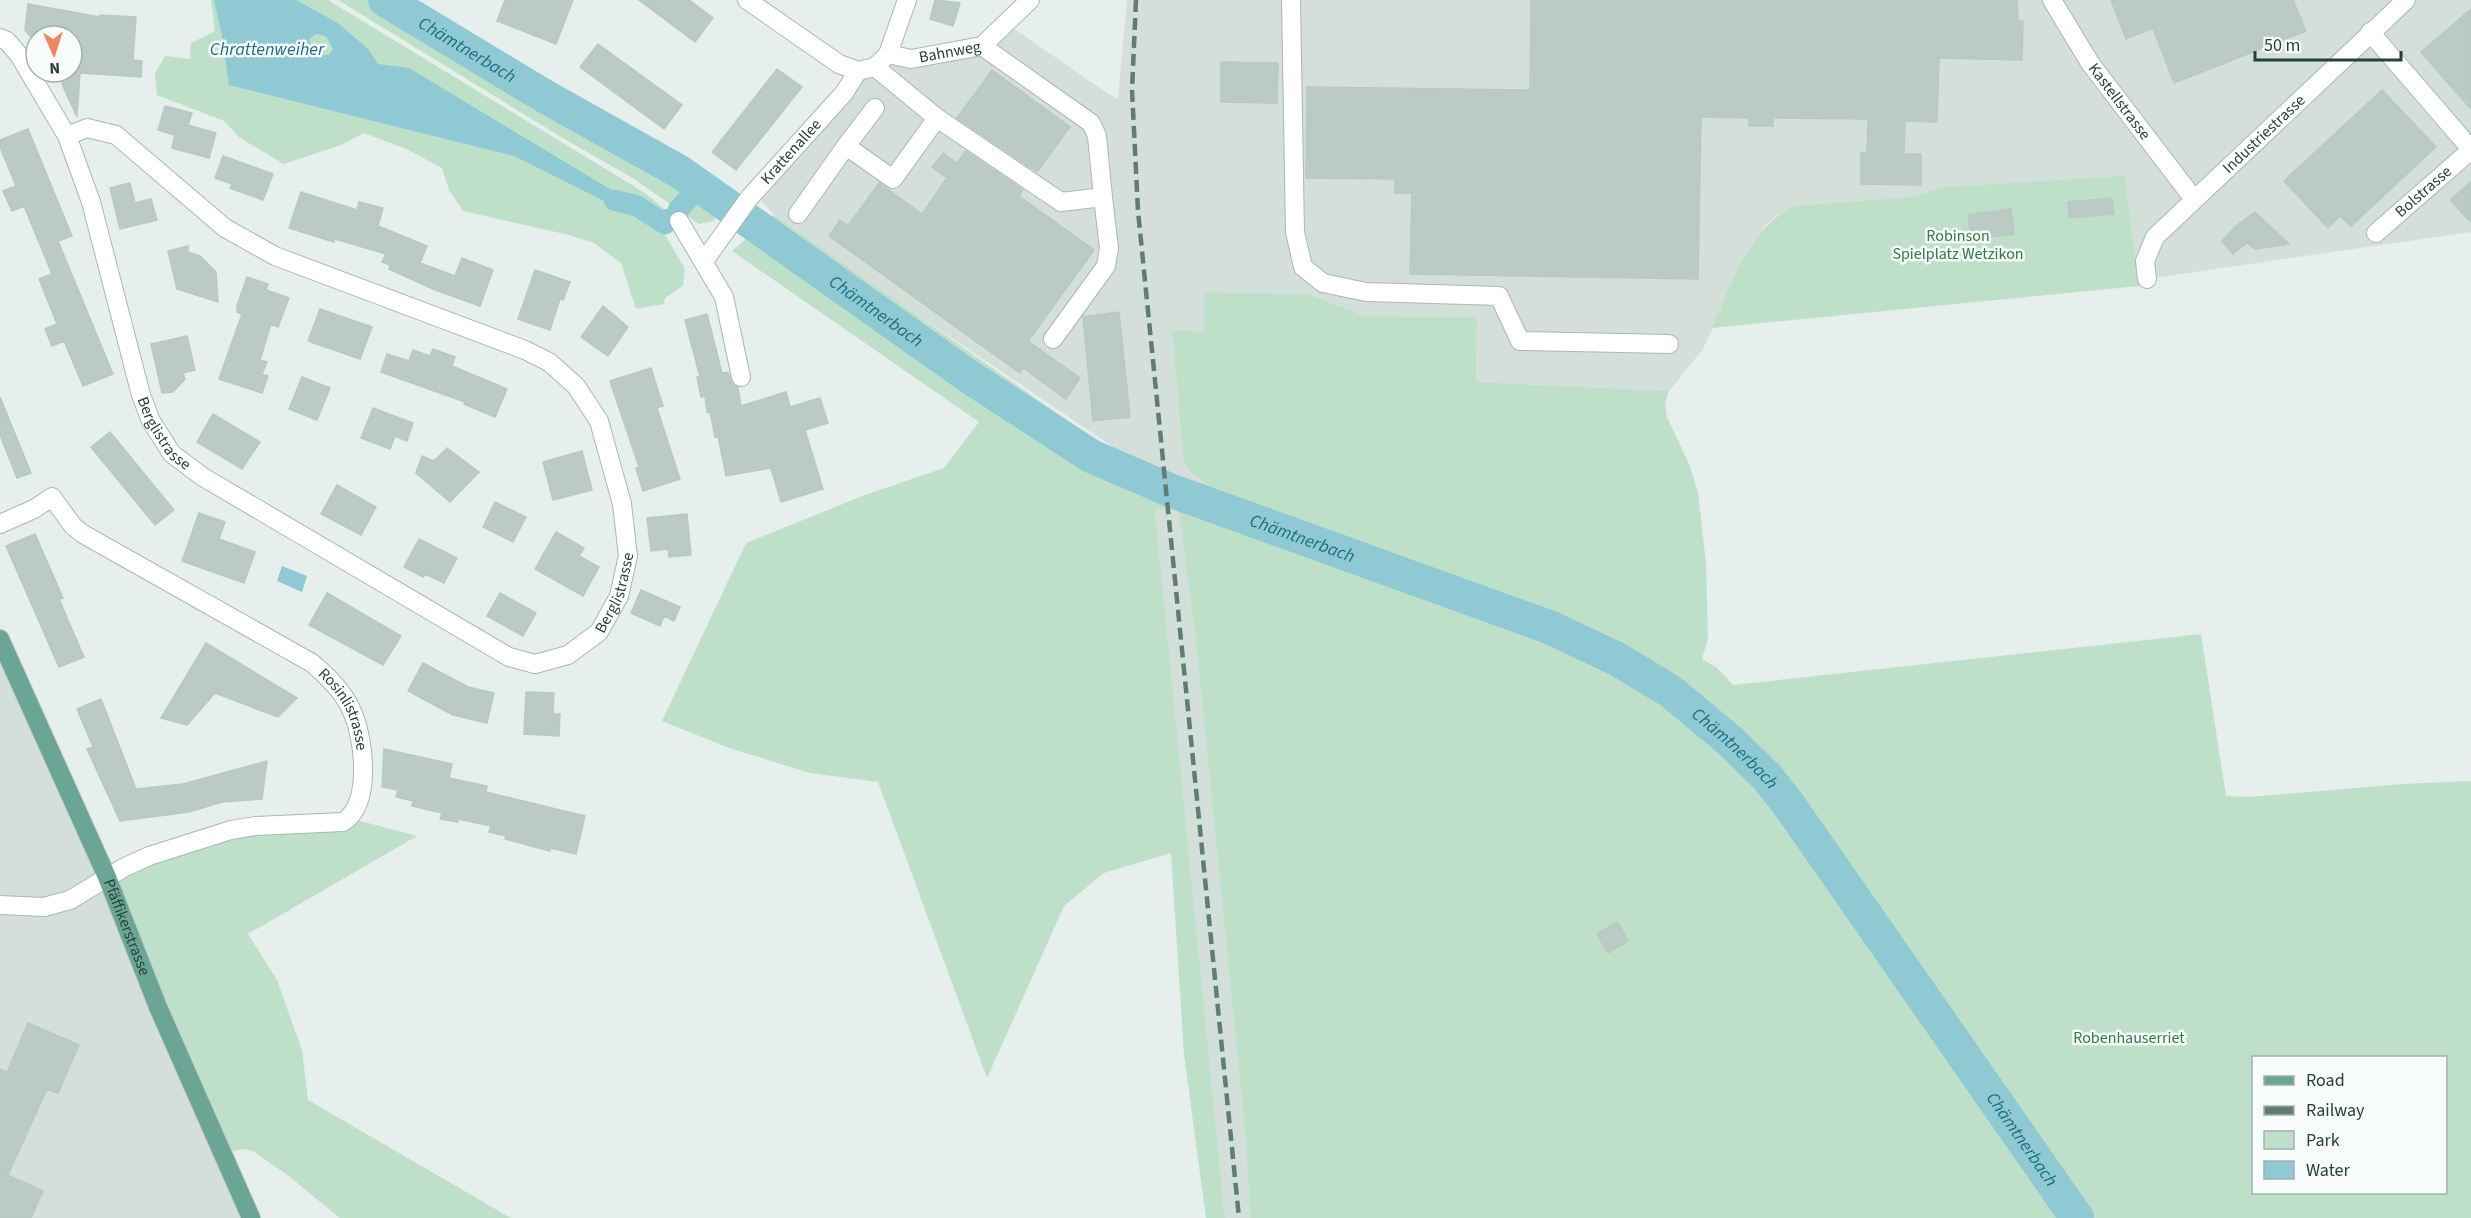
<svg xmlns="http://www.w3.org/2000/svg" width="2471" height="1218" font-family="'Source Sans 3',sans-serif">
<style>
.built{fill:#d4dfda}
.green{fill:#bfe0c8;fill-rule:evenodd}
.water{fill:#8ec9d4;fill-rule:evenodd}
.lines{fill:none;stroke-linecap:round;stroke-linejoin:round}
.canal{stroke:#8ec9d4;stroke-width:21}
.river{stroke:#8ec9d4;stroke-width:34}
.building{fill:#bbcac4;stroke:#b8c9c2;stroke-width:1.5}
.minor-casing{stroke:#a8b8b2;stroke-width:20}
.major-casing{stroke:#c2cac8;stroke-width:20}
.minor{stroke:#fff;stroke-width:18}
.major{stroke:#6aa596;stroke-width:18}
.rail{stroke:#5f7d75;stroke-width:4.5;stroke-dasharray:12 6;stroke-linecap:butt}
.labels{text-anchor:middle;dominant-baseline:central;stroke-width:5;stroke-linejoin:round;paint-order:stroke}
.street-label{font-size:16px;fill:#24423a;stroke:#f7fbf9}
.park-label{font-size:16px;fill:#2d7a4b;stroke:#f7fbf9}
.water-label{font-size:18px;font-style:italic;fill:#1c6f80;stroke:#f7fbf9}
</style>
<rect width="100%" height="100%" fill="#e6efeb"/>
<!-- built -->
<path class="built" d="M1127,0H2471V232L2147,279L2139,286L2125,177L1945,187L1909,197L1793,206L1777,215L1765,226L1746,257L1703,349L1669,391L1476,382L1477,317L1365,316L1308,294L1205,292L1204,332L1172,331L1183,460L1207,483L1193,488H1180L1148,477L1128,457L864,279L774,215L754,193L844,93L888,54L982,46L1006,23L1107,93L1118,99Z
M1155,509H1180L1195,634L1246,1143L1250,1218H1225Z
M0,639L251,1218H0Z"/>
<!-- green -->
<path class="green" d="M211,0H328L645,193L679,221L664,233L685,269L683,286L665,298L664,304L636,309L621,263L594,243L569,235L463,211L449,190L442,168L406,149L364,133L341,145L284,164L240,138L224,121L157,95L155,73L165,56L190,59L191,43L215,31Z
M338,0H385L546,97L680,172L724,204L714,221L699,224L631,177L566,140Z
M2125,176L2139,286L1712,328C1731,285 1749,229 1793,206L1909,197L1945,187Z
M774,215L1148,477C1168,485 1186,491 1206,483L1189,471L1183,460L1172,330L1204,332V292L1308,294L1365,316L1477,317L1476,382L1669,391L1665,403L1667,417L1689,464L1698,492L1706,563L1708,638L1702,659L1716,667L1733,685L2201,634L2226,796L2250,797L2402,784L2471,781V1218H1250L1246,1143L1195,634L1179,509H1155L1225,1218H1206L1184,1055L1171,853L1104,873L1064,906L987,1078L878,782L810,773L729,748L662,721L746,543L865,495L944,468L979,422L732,251ZM2254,1058H2446V1192H2254Z
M349,818L417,836L248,934L277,980L302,1050L308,1100L511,1218H340L286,1174L253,1151L242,1149L223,1153L107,877L174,846Z"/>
<!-- water -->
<path class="water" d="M214,0H296L338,23L368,49L378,64L409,68L618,194L610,204L514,156L229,85L222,36ZM316,34L326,36L333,49L329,55H321L312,50L309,39Z
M282,566L307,576L302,592L277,581Z"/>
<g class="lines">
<!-- canal -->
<path class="canal" d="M614,200L637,206L665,224L669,219
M678,210L699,187"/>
<!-- river -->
<path class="river" id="s1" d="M385,0L546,97L680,172L968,376L1091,456L1172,491L1549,627L1617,659L1670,691L1729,740L1767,777L1789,805L2077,1218"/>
</g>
<!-- building -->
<path class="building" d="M505,0H573L556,44L497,21Z
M639,0H689L713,18L695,42Z
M935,0L960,3L953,26L930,19Z
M1531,0H2017L2018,21H2023L2022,60L1939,58L1937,122L1905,121L1904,154H1921V185L1861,184V153H1867L1868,119L1773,118V126H1749V118L1701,117L1698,279L1410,274L1412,193H1395V179L1306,178L1307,87L1530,90Z
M2111,0H2293L2306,31L2174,83L2153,28L2126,39Z
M28,4L100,17V15L136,17L133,60L142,61L141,77L80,73L77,117L62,84L63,72H72V36H30L25,30Z
M2471,9V109L2421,52Z
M598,44L682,105L664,129L580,67Z
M1221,62L1278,63L1277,103L1221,102Z
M777,69L802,87L736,170L712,152Z
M992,70L1070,127L1037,172L957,118Z
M2382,90L2436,147L2351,226L2340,216L2328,228L2284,181Z
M165,106L192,113L188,125L216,133L209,158L172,148L175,135L158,130Z
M28,129L72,236L58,241L113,374L83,386L64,341L52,346L45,329L57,324L39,279L52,274L24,206L12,211L3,191L16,186L0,147V140Z
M966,151L1023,190L1019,196L1094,250L1028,341L1080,378L1066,399L1023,368L1020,373L829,236L840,220L848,226L879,183L922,214L947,178L932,167L943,153L957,163Z
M223,156L273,174L263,200L230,188L232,184L215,178Z
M2471,182V222L2450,200Z
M130,183L135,203L151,199L157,220L120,229L110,188Z
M301,192L357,210L359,202L383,208L378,226L427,246L420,263L455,276L462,258L493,270L480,306L435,290L389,269L390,265L382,262L386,254L335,239L334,242L289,228Z
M2112,198L2114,214L2069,218L2068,202Z
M2011,209L2014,234L1971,239L1968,215Z
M2255,212L2289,244L2255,249L2247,243L2233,254L2222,241L2236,226Z
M188,246V252L200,256L216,272L218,302L177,289L168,251Z
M535,270L570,282L563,300L560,299L550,330L518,319Z
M247,277L268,284L266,290L289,298L278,327L271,324L260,360L267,362L262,374L268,376L262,393L219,379L242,314L237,312V306Z
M603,306L628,327L608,356L581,337Z
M320,309L372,327L360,359L308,341Z
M1119,312L1130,417L1093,421L1083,317Z
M707,314L722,373L728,372L732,384L738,388L741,406L786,392L790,407L820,398L828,423L805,430L823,489L781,502L771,468L726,476L718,436L715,437L710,411L707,412L705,396L701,397L697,377H700L685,320Z
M187,336L195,370L183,373L185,379L173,392L162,393L151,344Z
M433,349L455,357L452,366L507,389L495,417L464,404L465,402L381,372L387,354L409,361L413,350L430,356Z
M651,368L663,406L657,408L680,479L643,491L636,468L639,467L610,381Z
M302,377L330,388L317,420L289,409Z
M0,397L31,473L17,478L0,435Z
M373,408L413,423L407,441L395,436L390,449L361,438Z
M213,414L260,442L242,469L197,442Z
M110,432L174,510L155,525L91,447Z
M447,448L479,472L450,502L416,473L422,456L434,461Z
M582,451L592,490L553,500L543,462Z
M337,485L376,507L361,535L321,514Z
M495,502L526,517L513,542L483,527Z
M199,513L225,522L219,539L255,552L244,583L182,561Z
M687,514L691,555L669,557L668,549L651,551L647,518Z
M556,532L584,548L579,556L599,567L583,596L535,569Z
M35,534L63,598L59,599L84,657L59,667L6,546Z
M419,539L457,558L444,583L425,574L423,577L404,567Z
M641,590L680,607L674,621L664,616L660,626L631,613Z
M327,593L401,636L383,665L309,625Z
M500,593L536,613L523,636L487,616Z
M206,643L297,698L278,717L215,693L187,725L161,718Z
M423,663L468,687L494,693L487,723L453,715L408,691Z
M526,692L554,693L553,714H560L559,736L524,734Z
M101,699L136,789L183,784L267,761L262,799L222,802L189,812L120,821L87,749L93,747L77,709Z
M384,749L452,764L449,778L487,786L486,792L585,816L576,854L550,848V851L505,839L506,836L489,832L491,826L458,819V822L440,819L442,813L412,806L413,801L396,797L398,790L382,787Z
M1618,922L1628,941L1608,953L1597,934Z
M28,1023L79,1045L58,1093L47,1089L8,1175L43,1191L31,1218H0V1069L7,1072Z"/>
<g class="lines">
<defs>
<g id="minor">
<path d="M747,0L839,64L858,71L875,67L888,54L907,0"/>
<path d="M1291,0L1295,232L1303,267L1323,283L1366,292L1499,296L1520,341L1669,344"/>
<path id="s2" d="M2052,0L2090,63L2193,198"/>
<path d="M2370,32L2471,149"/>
<path id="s3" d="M0,38L7,41L19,55L67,136L91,202L141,395L151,421L172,454L203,477L509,657L535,664L568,655L599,632L619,596L628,556L622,504L599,421L576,386L549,362L525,350L275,256L225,228L116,135L87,128L67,136"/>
<path d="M982,46L1091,123L1097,136L1103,197"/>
<path id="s4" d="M888,54L911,59L982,46L1030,0"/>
<path d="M875,67L937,118L1061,202L1103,197L1109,248L1106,266L1053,339"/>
<path d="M846,146L875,108"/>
<path d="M798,214L846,146L893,179L937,118"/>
<path d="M679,221L724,297L741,377"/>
<path id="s5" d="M2376,233L2471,150"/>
<path id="s6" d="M704,261L750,197L844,93L858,71"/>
<path id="s7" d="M2147,279L2145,261L2155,237L2406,0"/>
<path id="s8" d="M0,524L34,509L52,497L73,526L83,534L312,663C327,676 342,690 351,709C364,736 373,803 343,822L256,826L231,830L149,856L123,868L70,900L44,907L0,905"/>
</g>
<g id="major">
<path id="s9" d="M0,639L107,877L158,1007L251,1218"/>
</g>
</defs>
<!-- minor casing -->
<use href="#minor" class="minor-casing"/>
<!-- major casing -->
<use href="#major" class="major-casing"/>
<!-- minor -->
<use href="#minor" class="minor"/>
<!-- major -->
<use href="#major" class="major"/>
<!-- rail -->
<path class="rail" d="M1136,0L1132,90L1138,211L1239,1218"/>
</g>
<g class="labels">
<!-- street labels -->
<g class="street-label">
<text stroke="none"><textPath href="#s4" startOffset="63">Bahnweg</textPath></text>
<text stroke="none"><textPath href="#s2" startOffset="122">Kastellstrasse</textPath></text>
<text stroke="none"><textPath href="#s7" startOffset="194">Industriestrasse</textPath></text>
<text stroke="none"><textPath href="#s6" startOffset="140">Krattenallee</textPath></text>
<text stroke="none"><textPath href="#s5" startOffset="63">Bolstrasse</textPath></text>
<text stroke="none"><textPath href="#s3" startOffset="435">Berglistrasse</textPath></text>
<text stroke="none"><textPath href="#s3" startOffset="993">Berglistrasse</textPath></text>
<text stroke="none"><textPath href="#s8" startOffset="428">Rosinlistrasse</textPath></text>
<text stroke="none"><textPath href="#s9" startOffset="315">Pfäffikerstrasse</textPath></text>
</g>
<!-- park labels -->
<g class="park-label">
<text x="1958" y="236">Robinson<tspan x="1958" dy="18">Spielplatz Wetzikon</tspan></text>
<text x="2129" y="1038">Robenhauserriet</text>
</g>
<!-- water labels -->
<g class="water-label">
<text stroke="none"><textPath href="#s1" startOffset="96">Chämtnerbach</textPath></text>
<text x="267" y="49">Chrattenweiher</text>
<text stroke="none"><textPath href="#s1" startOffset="582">Chämtnerbach</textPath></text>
<text stroke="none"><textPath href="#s1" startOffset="1068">Chämtnerbach</textPath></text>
<text stroke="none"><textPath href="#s1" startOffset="1554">Chämtnerbach</textPath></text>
<text stroke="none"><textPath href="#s1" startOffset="2040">Chämtnerbach</textPath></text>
</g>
</g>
<!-- legend -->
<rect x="2252" y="1056" width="195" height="138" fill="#f7fbf9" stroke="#a3b1ad" stroke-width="1.5"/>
<rect x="2264" y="1076" width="30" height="9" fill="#6aa596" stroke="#a3b1ad" stroke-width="1.5"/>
<text x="2306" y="1086" font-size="18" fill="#24423a">Road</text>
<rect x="2264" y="1106" width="30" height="9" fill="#5f7d75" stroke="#a3b1ad" stroke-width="1.5"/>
<text x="2306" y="1116" font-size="18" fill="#24423a">Railway</text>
<rect x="2264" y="1131" width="30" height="18" fill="#bfe0c8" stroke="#a3b1ad" stroke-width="1.5"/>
<text x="2306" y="1146" font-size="18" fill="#24423a">Park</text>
<rect x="2264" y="1161" width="30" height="18" fill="#8ec9d4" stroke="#a3b1ad" stroke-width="1.5"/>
<text x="2306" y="1176" font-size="18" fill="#24423a">Water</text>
<!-- north arrow -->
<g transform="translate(54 54) rotate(177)"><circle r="28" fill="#f7fbf9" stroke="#a3b1ad" stroke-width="1.5"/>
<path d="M0-4.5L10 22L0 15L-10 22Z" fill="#f4845f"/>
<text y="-9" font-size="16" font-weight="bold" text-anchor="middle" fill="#24423a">N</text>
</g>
<!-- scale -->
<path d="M2255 51v9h146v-9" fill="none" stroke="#24423a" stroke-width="3"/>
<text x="2264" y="51" font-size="18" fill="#24423a" stroke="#f7fbf9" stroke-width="4.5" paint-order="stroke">50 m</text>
</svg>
